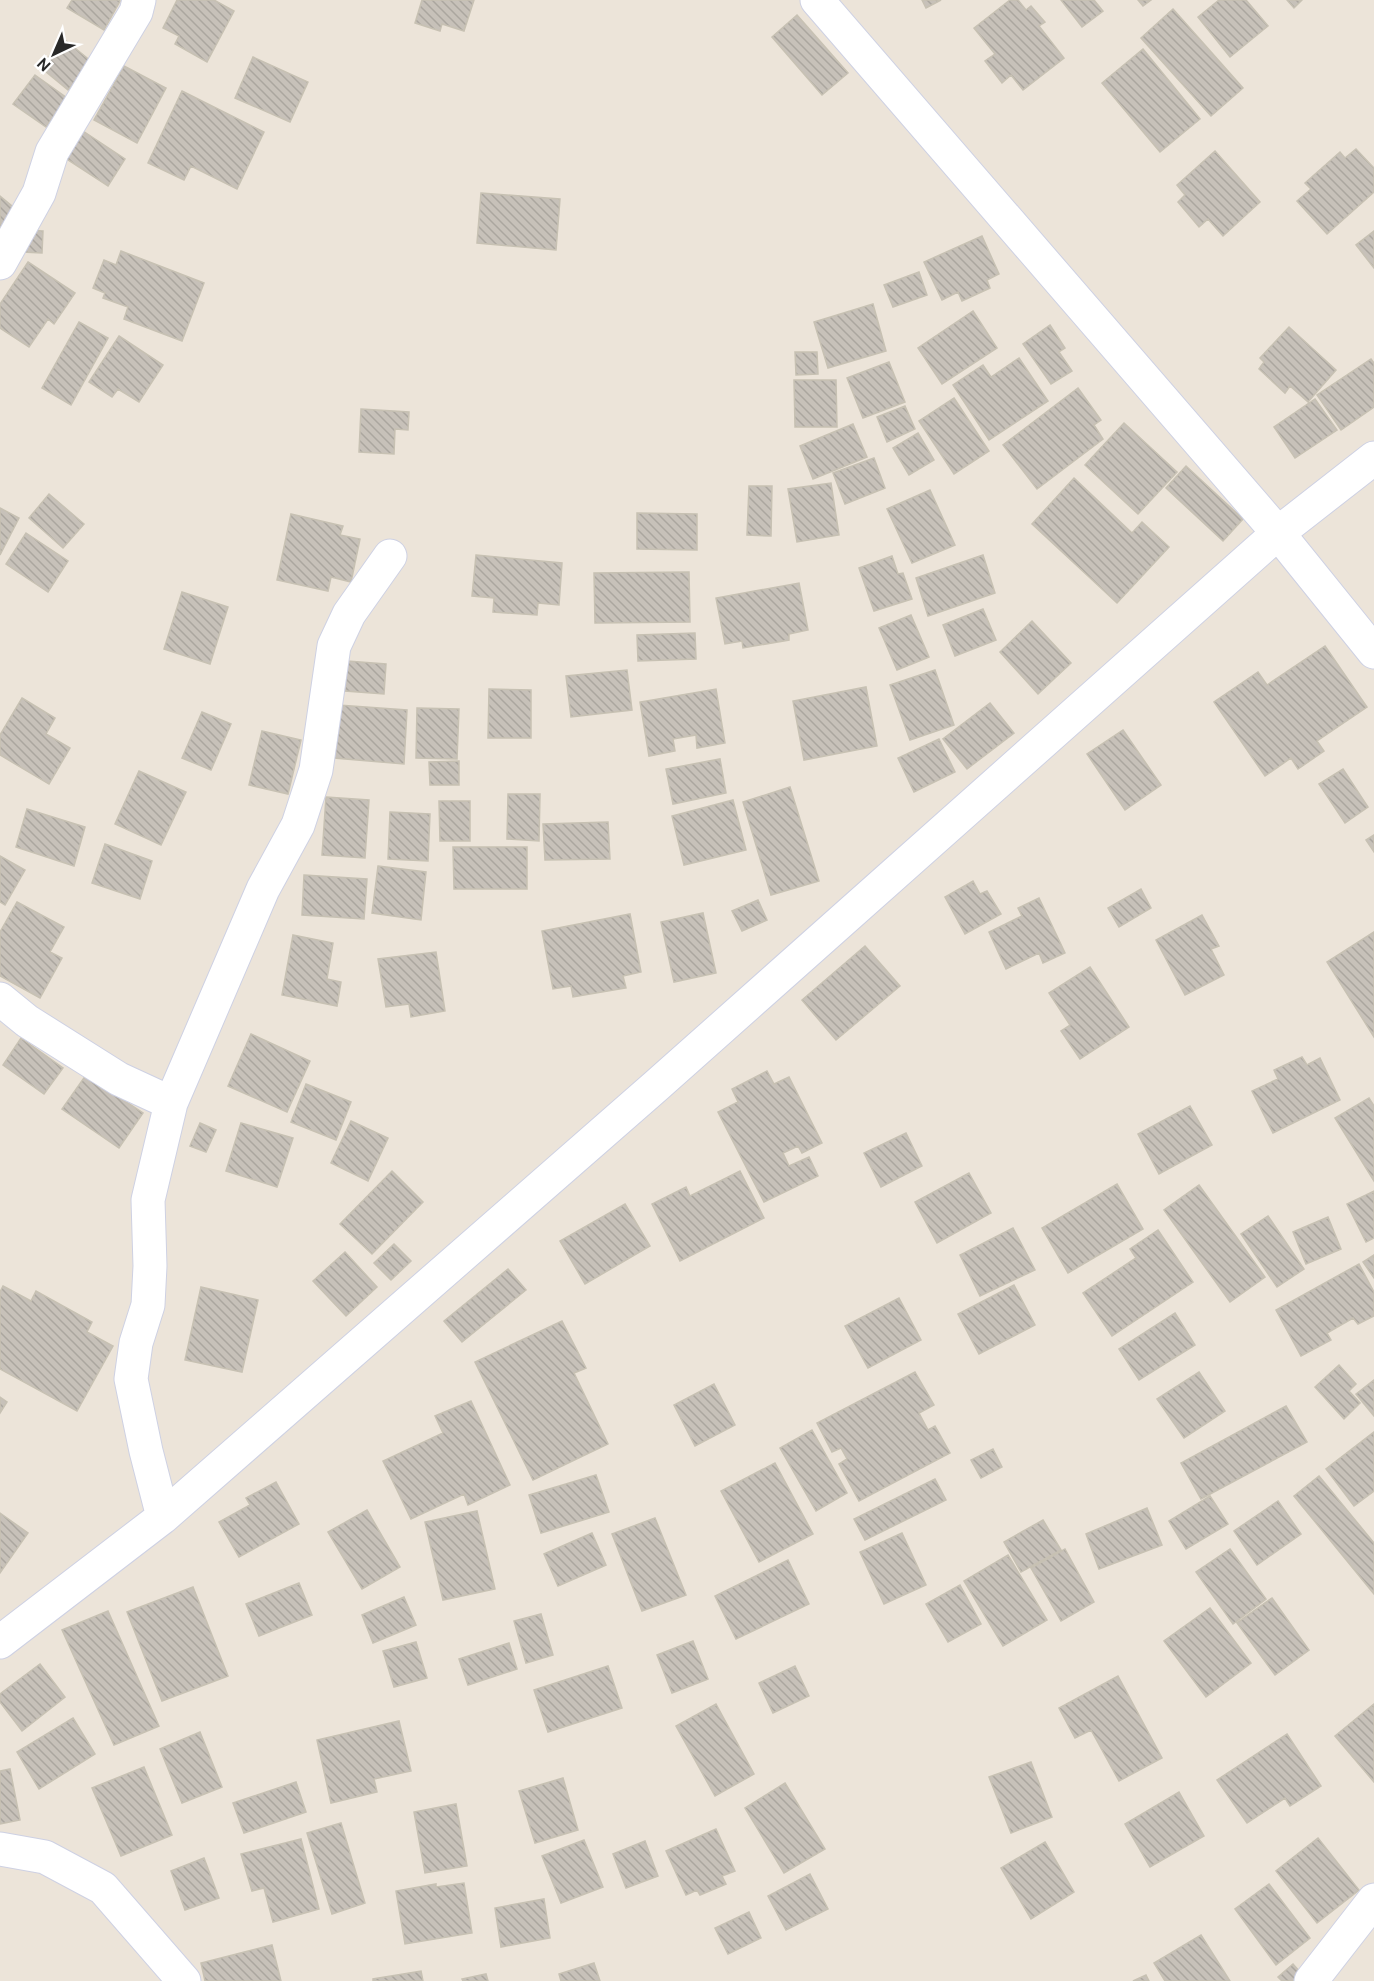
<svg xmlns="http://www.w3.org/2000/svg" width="1374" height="1981" font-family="Cabin,sans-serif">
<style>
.building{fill:url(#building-back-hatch);stroke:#c7c1b3;stroke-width:1.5}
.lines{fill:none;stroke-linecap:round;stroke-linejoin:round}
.street-casing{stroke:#ced1e3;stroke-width:35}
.street{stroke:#fff;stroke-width:33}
</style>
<defs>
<pattern id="building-back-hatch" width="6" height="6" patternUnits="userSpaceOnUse" patternTransform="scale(1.5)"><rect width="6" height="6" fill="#c7c1b9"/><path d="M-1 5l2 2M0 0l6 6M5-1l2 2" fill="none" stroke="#aba69f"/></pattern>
</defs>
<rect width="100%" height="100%" fill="#ece4d9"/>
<!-- building -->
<path class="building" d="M72,0H118L120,1L104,30L67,8Z
M177,0H214L234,11L207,62L175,44L179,36L163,28Z
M422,0H474L464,31L442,24L440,31L415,23Z
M922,0H941L926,8Z
M1010,0H1018L1026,10L1031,6L1045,22L1039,26L1064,58L1023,90L1011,75L1002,83L985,61L995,54L974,28Z
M1061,0H1094L1103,11L1082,27Z
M1138,0H1151L1143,6Z
M1219,0H1246L1268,26L1230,57L1198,17Z
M1287,0H1302L1294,8Z
M1173,9L1243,88L1211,116L1141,38Z
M797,15L848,73L822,95L772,37Z
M64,39L92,62L68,90L40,67Z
M1143,49L1200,119L1160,152L1102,83Z
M253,57L308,82L290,122L235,98Z
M124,66L166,88L137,143L94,120Z
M35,75L67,98L46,127L13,104Z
M182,91L264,132L237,189L191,166L184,180L148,163Z
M77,127L125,159L108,186L59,154Z
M1356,149L1374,168V192L1327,234L1297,201L1311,189L1305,183L1340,152L1345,158Z
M1215,151L1260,202L1223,236L1208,219L1199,227L1178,202L1185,195L1177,185Z
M481,193L560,199L556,250L477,243Z
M0,196L17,210L0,229Z
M23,230L43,231L42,253L22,252Z
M1374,231V268L1356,245Z
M982,236L999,274L987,280L990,288L962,301L958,292L942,300L924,262Z
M121,251L204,283L182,341L124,319L128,307L103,298L105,293L93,288L104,260L116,265Z
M28,262L75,293L54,324L48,319L29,347L0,328V304Z
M919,272L927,295L893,307L884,285Z
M873,304L886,351L828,368L814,322Z
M973,311L997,348L942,384L918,348Z
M79,322L108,338L71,405L42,388Z
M1050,325L1065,348L1059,352L1072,371L1051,384L1023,344Z
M1289,327L1336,370L1308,402L1290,386L1285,393L1259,369L1264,362L1260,358Z
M119,336L163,365L139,402L118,389L112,397L89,382Z
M795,352H817L818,374L796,375Z
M1019,358L1048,401L989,440L953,385L983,365L991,377Z
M1371,359L1374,363V407L1341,430L1317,395Z
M889,362L905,402L863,418L847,378Z
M794,380H836L837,427H795Z
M1078,388L1101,420L1094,425L1103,439L1037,489L1003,445Z
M954,398L989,451L954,474L919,421Z
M1315,399L1337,430L1295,458L1274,427Z
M905,406L915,429L887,442L877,417Z
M361,409L409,412L408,430L395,429L394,454L359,452Z
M1124,423L1177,472L1138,514L1085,465Z
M853,424L867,457L813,479L800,446Z
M918,433L934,460L909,475L893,448Z
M874,458L885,488L845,504L833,473Z
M1186,466L1243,519L1223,541L1166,488Z
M1074,478L1132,533L1142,522L1169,547L1117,603L1032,524Z
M831,483L839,535L797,542L788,489Z
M749,486H772L771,536L747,535Z
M930,490L955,545L912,563L887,509Z
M49,494L84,524L63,548L29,518Z
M0,508L19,518L0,555Z
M637,513L697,514V550L637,549Z
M291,514L343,526L340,535L360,539L351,582L331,577L328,591L277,580Z
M26,533L68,561L48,592L6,564Z
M476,555L562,563L559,605L538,603L537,615L493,612L494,598L472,596Z
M983,555L995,593L928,616L916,578Z
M892,556L898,574L903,573L912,599L874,611L859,568Z
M689,572L690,622L595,623L594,573Z
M799,583L808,630L789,634V640L743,648L742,641L725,644L716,598Z
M182,592L228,607L210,664L164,649Z
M983,609L996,640L955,656L943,625Z
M911,615L929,657L897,670L879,628Z
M1032,621L1071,663L1038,694L1000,652Z
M695,633L696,659L638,661L637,635Z
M1325,646L1367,707L1317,741L1324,751L1298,769L1291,758L1265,776L1214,702L1258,672L1267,685Z
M347,661L386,664L384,694L345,691Z
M627,670L632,710L571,717L566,676Z
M935,670L954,725L910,740L890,685Z
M866,687L877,746L804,760L793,701Z
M489,689L531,690V738H488Z
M716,689L725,743L697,748L696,735L673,739L675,751L649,756L640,702Z
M22,698L55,718L46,734L70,748L49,784L0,755V735Z
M990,703L1014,733L967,769L943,739Z
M338,705L407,710L404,764L334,758Z
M417,708L459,709L457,759L416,758Z
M202,712L231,724L211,770L182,758Z
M1123,730L1161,785L1125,810L1087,754Z
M262,731L301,740L288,794L249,785Z
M939,739L955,772L914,792L898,758Z
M720,759L726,793L673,804L666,769Z
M459,761V785H430L429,762Z
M1343,769L1368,807L1345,823L1319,784Z
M139,771L186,792L161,845L115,824Z
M790,787L819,881L771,895L743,802Z
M508,794H540L539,841L507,839Z
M326,797L369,800L365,858L322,855Z
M733,800L746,850L684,865L672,816Z
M439,801H470V841H440Z
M27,809L85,827L74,866L16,847Z
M390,812L430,814L428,861L388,859Z
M608,822L610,859L545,860L543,824Z
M1374,835V852L1366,840Z
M105,844L152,861L140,899L92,883Z
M453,847H527V889H454Z
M0,856L25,870L5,905L0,902Z
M378,866L426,872L421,920L372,913Z
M304,875L367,879L364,919L302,915Z
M973,881L980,894L987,891L1001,914L965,934L945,897Z
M1141,889L1151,908L1119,927L1108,908Z
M1039,898L1065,953L1043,963L1039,953L1006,969L989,932L1022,916L1018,908Z
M758,900L767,920L742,931L732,911Z
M17,902L64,927L50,952L62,958L40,998L0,976V932Z
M703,913L716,973L674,982L661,922Z
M630,914L641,972L623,976L626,988L573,997L571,986L553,989L542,931Z
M1202,915L1219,946L1211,949L1224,975L1185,995L1156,940Z
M1374,932V1037L1327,962Z
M293,935L333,943L327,979L341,982L337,1006L282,995Z
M865,946L900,986L836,1040L802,1000Z
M436,952L445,1011L411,1017L409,1004L386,1007L378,959Z
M1090,967L1129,1027L1080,1059L1061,1031L1070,1025L1049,993Z
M251,1034L310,1061L287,1112L228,1086Z
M21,1038L63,1068L44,1094L3,1065Z
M1302,1057L1307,1065L1320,1058L1340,1100L1273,1133L1252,1091L1278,1079L1274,1070Z
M767,1071L774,1084L789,1077L822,1143L802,1153L798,1146L783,1153L789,1166L809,1157L818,1176L764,1202L718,1112L738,1102L732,1089Z
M86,1075L143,1113L119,1148L62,1109Z
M306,1084L351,1102L336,1140L291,1122Z
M1369,1098L1374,1106V1181L1335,1118Z
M1190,1106L1212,1145L1159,1174L1138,1134Z
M351,1121L388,1138L368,1181L331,1163Z
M200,1123L216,1130L206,1152L190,1146Z
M241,1123L293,1138L277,1187L226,1171Z
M906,1133L922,1166L881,1187L864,1153Z
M392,1171L423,1202L372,1254L340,1224Z
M740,1171L764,1218L680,1261L652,1204L686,1187L690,1196Z
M969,1173L991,1213L937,1243L915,1202Z
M1117,1184L1143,1229L1068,1273L1042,1228Z
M1199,1185L1265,1277L1230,1302L1164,1210Z
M1374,1191V1238L1366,1242L1347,1204Z
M625,1204L650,1246L585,1284L560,1241Z
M1268,1216L1304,1269L1277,1287L1241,1234Z
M1328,1217L1341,1249L1306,1264L1293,1232Z
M1013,1228L1035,1270L980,1296L960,1255Z
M1158,1230L1193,1282L1112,1336L1083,1293L1136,1258L1130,1249Z
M394,1244L411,1261L391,1280L374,1263Z
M345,1252L377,1287L346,1316L313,1281Z
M1374,1255V1278L1363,1262Z
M1359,1264L1374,1292V1316L1358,1324L1353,1318L1327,1333L1331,1340L1301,1356L1276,1310Z
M508,1269L526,1290L462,1342L444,1321Z
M1014,1285L1035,1325L979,1354L958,1314Z
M3,1286L31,1301L36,1291L92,1322L87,1332L113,1346L77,1411L0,1369V1292Z
M201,1287L258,1300L242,1372L185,1360Z
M899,1298L921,1340L868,1368L845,1326Z
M1175,1313L1195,1345L1139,1380L1119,1349Z
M562,1321L586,1368L574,1373L608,1444L533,1480L475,1362Z
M1339,1365L1356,1384L1349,1391L1360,1403L1344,1419L1315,1387Z
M915,1372L934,1405L919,1413L928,1430L935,1426L950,1453L859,1501L839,1464L847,1459L841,1448L832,1452L817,1423Z
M1199,1372L1225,1411L1184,1438L1157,1399Z
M1374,1380V1416L1356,1394Z
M714,1384L735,1425L695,1446L674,1405Z
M0,1397L7,1402L0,1413Z
M471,1401L510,1485L468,1505L464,1494L411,1519L383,1461L443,1433L435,1416Z
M1286,1406L1307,1442L1201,1499L1181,1463Z
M812,1430L847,1493L816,1511L780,1448Z
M1374,1432V1491L1354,1506L1326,1469Z
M993,1449L1002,1467L981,1478L971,1460Z
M775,1463L813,1534L759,1562L721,1491Z
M596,1475L609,1512L541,1533L529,1495Z
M1319,1476L1374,1543V1594L1294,1496Z
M935,1479L946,1500L865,1540L854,1519Z
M276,1482L299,1524L239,1557L219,1522L250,1505L246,1498Z
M1210,1496L1228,1524L1186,1549L1169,1521Z
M1278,1501L1301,1534L1257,1565L1234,1531Z
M1147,1508L1162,1545L1099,1569L1086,1534Z
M367,1510L400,1567L362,1589L328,1532Z
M477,1511L495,1589L443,1600L425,1522Z
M0,1513L28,1533L0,1573Z
M655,1518L686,1595L642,1611L612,1534Z
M1043,1520L1061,1550L1021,1572L1004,1542Z
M592,1533L606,1565L558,1586L544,1554Z
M902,1533L926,1585L884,1604L860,1552Z
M1065,1549L1094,1602L1061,1621L1031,1568Z
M1230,1549L1266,1599L1233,1624L1196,1572Z
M1008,1555L1047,1620L1003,1646L964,1581Z
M788,1560L809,1604L736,1639L715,1596Z
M299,1583L312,1615L259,1636L246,1604Z
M960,1585L981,1624L948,1642L926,1604Z
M193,1587L228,1676L162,1701L127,1612Z
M404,1597L416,1625L373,1643L362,1615Z
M1272,1598L1309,1650L1275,1675L1237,1623Z
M1210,1608L1251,1663L1206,1697L1164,1641Z
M108,1611L159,1726L114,1745L62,1630Z
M541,1614L553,1655L526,1663L514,1621Z
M693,1641L708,1679L672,1693L657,1655Z
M416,1642L427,1678L394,1687L383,1651Z
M509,1643L517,1669L468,1685L459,1659Z
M40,1664L65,1697L22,1731L0,1702V1694Z
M608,1666L622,1708L548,1732L534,1690Z
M795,1666L809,1696L773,1713L759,1683Z
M1118,1676L1162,1758L1119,1781L1091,1730L1075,1738L1059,1708Z
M716,1704L754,1774L715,1796L676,1726Z
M1374,1704V1782L1335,1736Z
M73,1718L95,1754L39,1789L17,1752Z
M399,1721L411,1771L374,1779L377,1792L331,1803L317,1740Z
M200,1732L222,1787L182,1803L160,1749Z
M1287,1734L1321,1786L1290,1806L1285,1798L1247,1823L1217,1780Z
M1031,1762L1052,1817L1011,1833L989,1777Z
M144,1767L172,1835L121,1856L92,1788Z
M10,1769L20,1820L0,1824V1771Z
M563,1778L578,1830L535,1843L519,1791Z
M296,1782L306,1812L244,1833L233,1803Z
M785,1783L825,1849L784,1873L745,1808Z
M1179,1792L1204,1836L1150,1867L1125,1824Z
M456,1804L467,1866L425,1873L414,1812Z
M341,1823L365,1903L332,1914L307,1833Z
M716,1829L735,1871L722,1876L726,1884L700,1895L697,1890L686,1895L666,1851Z
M1318,1838L1359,1890L1317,1923L1276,1871Z
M301,1839L319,1909L273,1922L264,1888L252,1891L241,1854Z
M584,1840L603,1887L561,1903L542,1856Z
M645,1841L658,1876L626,1888L613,1854Z
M1045,1842L1074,1892L1031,1919L1001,1868Z
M204,1858L219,1898L185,1910L171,1871Z
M810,1874L828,1909L786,1930L768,1896Z
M464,1883L472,1933L405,1944L396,1891L436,1884V1887Z
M1269,1884L1310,1938L1276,1965L1235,1909Z
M544,1899L550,1938L501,1947L495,1908Z
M749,1912L761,1938L728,1954L715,1928Z
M1201,1935L1230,1981H1165L1154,1963Z
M272,1945L281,1981H205L201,1963Z
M594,1963L600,1981H561L559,1974Z
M1293,1964L1307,1980L1305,1981H1282L1278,1977Z
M421,1971L423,1981H373V1979Z
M486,1974L488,1981H463L462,1979Z
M1146,1975L1149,1981H1133Z"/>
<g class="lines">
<defs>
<path id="street" d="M817,0L1278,533L1374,652
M0,263L39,193L52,152L136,12L139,0
M0,999L27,1021L119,1079L171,1103
M163,1517L146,1451L131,1379L136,1343L148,1305L150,1266L148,1200L171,1103L263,889L298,825L316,770L334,646L349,614L390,556
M0,1642L163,1517L656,1086L1278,533L1374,458
M0,1849L45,1857L103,1888L184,1981
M1311,1981L1374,1900"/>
</defs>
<!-- street casing -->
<use href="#street" class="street-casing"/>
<!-- street -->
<use href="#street" class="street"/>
</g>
<!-- north arrow -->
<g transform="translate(54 54) rotate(224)" stroke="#ffffff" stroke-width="4.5" paint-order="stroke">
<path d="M0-4.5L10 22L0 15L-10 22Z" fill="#282828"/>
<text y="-9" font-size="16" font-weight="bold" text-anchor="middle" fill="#282828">N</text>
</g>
</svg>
